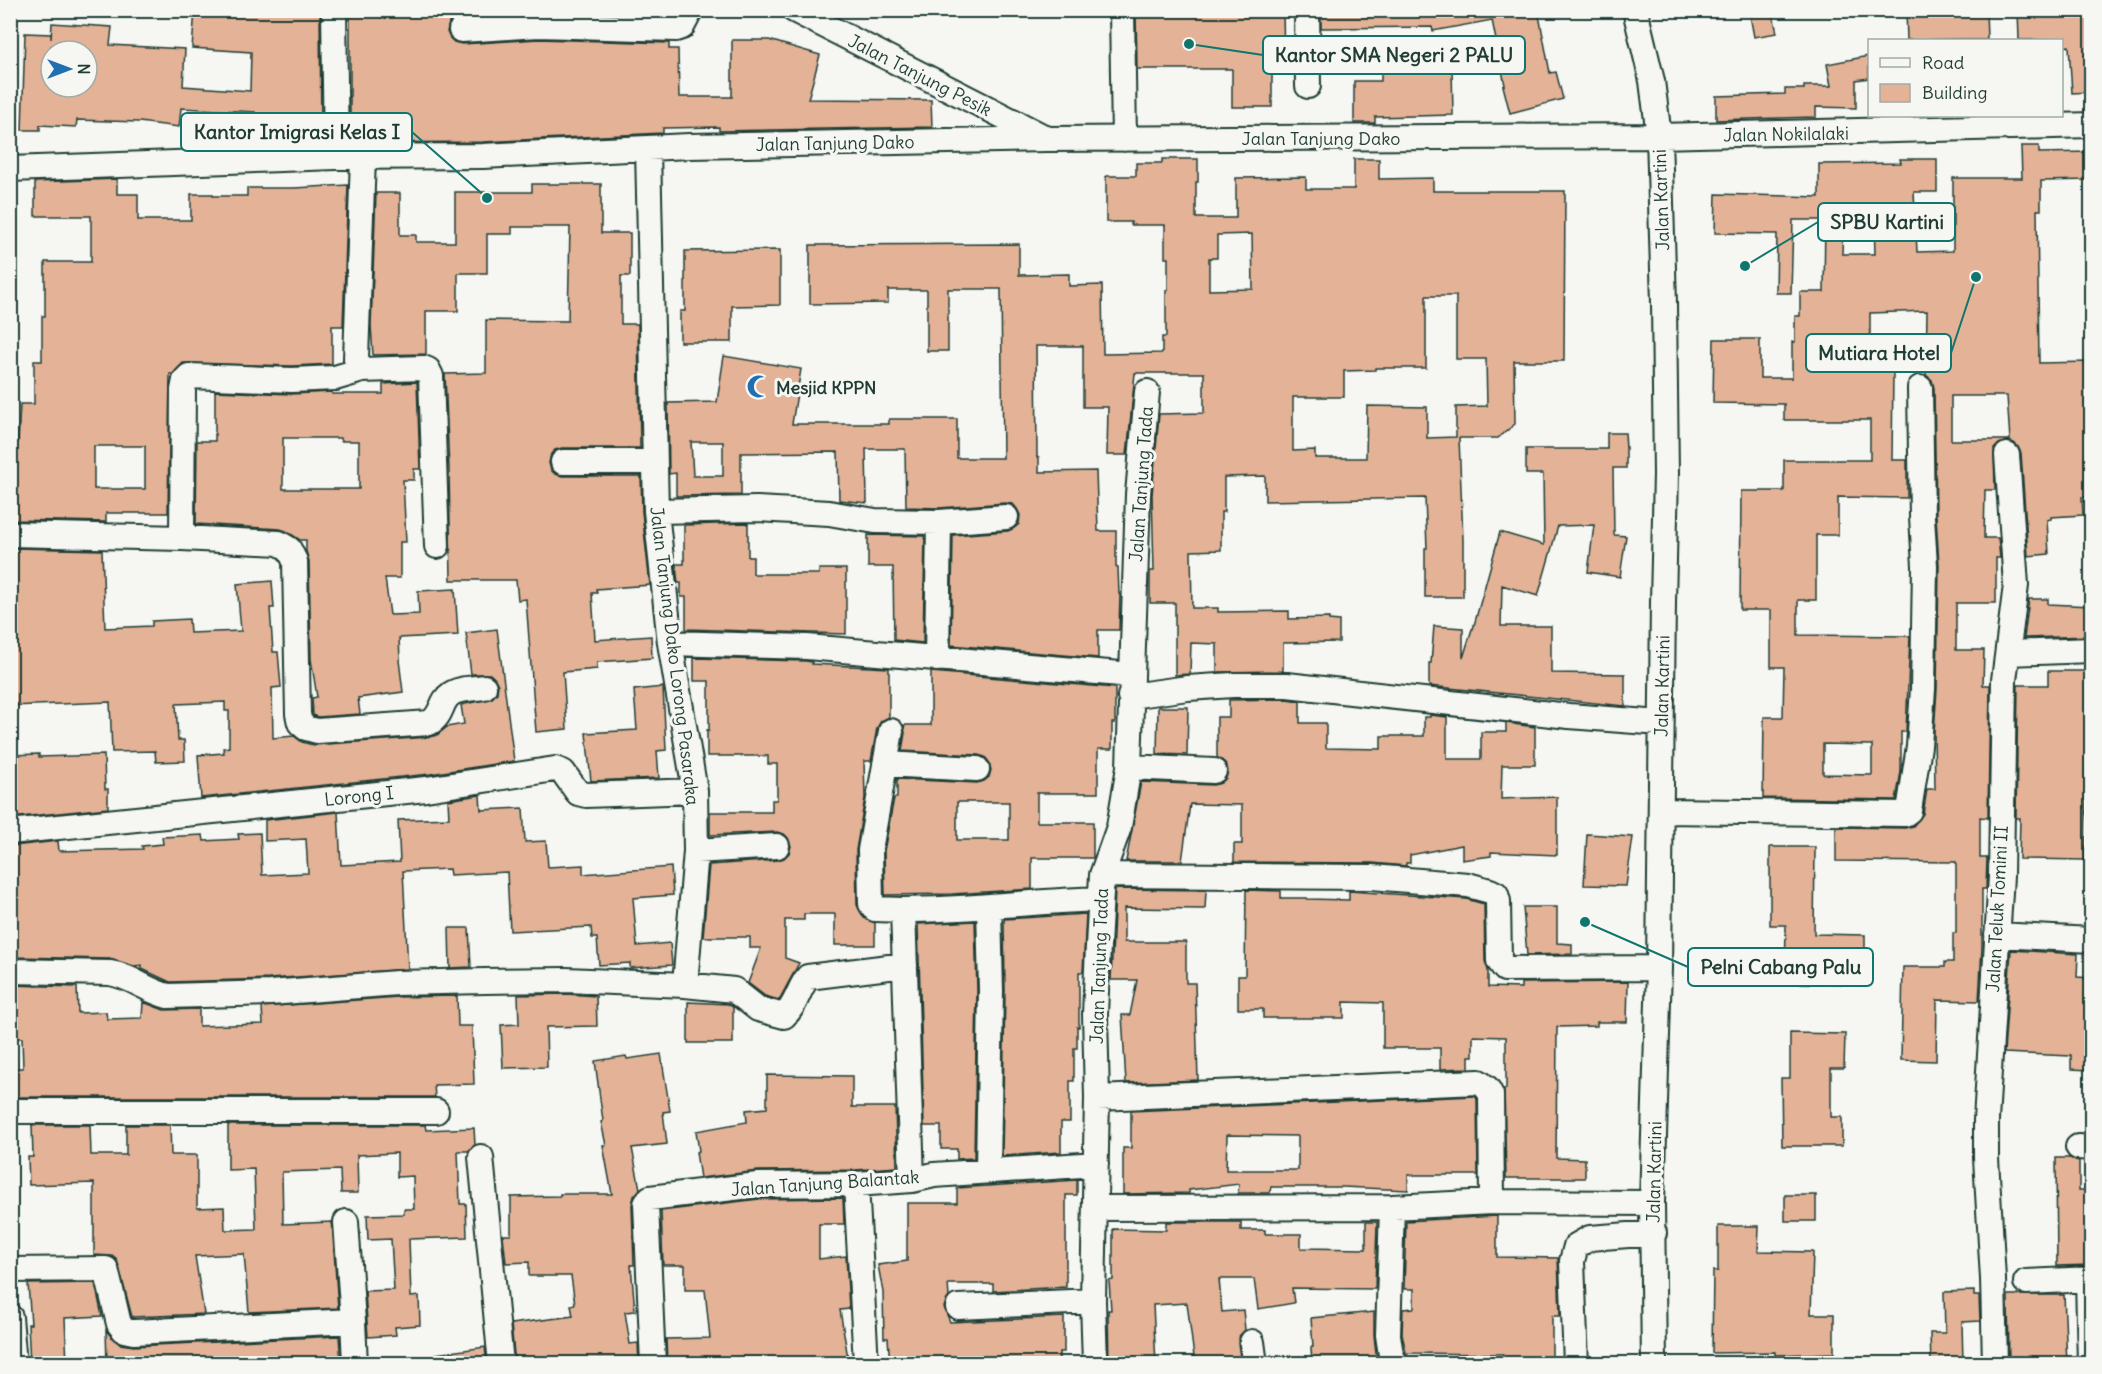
<svg xmlns="http://www.w3.org/2000/svg" width="2102" height="1374" font-family="Delius,sans-serif">
<style>
.building{fill:#e4b296;stroke:#1f3d34;stroke-width:1.5;fill-rule:evenodd}
.lines{fill:none;stroke-linecap:round;stroke-linejoin:round}
.street-casing{stroke:#1f3d34;stroke-width:28}
.street{stroke:#f6f6f2;stroke-width:24}
.labels{text-anchor:middle;dominant-baseline:central;stroke-width:6;stroke-linejoin:round;paint-order:stroke}
.street-label{font-size:18px;fill:#1f3d34;stroke:#f6f6f2}
.poi-label{font-size:18px;font-weight:bold;fill:#1f3d34;stroke:#f6f6f2;text-anchor:start}
.leader{fill:none;stroke:#0f766e;stroke-width:2}
.callout-dot{fill:#0f766e;stroke:#f6f6f2;stroke-width:2}
.callout{fill:#f6f6f2;stroke:#0f766e;stroke-width:2}
.callout-label{font-size:20px;text-anchor:middle;font-weight:bold;fill:#1f3d34}
</style>
<rect width="100%" height="100%" fill="#f6f6f2"/>
<filter id="ink" filterUnits="userSpaceOnUse"><feTurbulence type="fractalNoise" baseFrequency=".0167" numOctaves="2"/><feDisplacementMap in="SourceGraphic" scale="12" xChannelSelector="R" yChannelSelector="G"/><feConvolveMatrix kernelMatrix="1 2 1 2 8 2 1 2 1" color-interpolation-filters="sRGB"/></filter>
<g filter="url(#ink)">
<!-- building -->
<path class="building" d="M195,10H320L321,136L298,134L299,127L254,124L255,112L181,108L179,127L139,122L77,120L76,127L40,125V130H22L25,33L51,34V39L52,23L112,27L110,45L185,49L183,86L250,91L251,52L192,48ZM51,46L87,49V87H51Z
M350,10H668V15L538,11L460,16L454,18L449,23L447,32L450,38L454,42L462,44L538,39L669,43V49H678L679,97H732V40H769L820,55L808,99L931,100L932,127L719,131V127L663,128V133L483,142L350,143Z
M1136,10H1283L1284,64H1272V107H1232V69H1137Z
M1321,10H1538L1550,73L1556,72L1563,99L1510,113L1503,86L1505,85L1492,20L1433,31L1432,27L1321,28Z
M1749,10H1772L1777,33L1754,37Z
M1906,10H1986L1987,40H1964V39L1907,40Z
M2018,10H2091V92L2072,93L2069,46L2061,47V40H2019Z
M1869,56V78L1856,80V108L1816,107V117L1716,120V96L1785,94V89H1804V86H1831L1827,64Z
M1452,69L1453,115L1375,117V123H1354V81H1381V70Z
M2021,146H2039V153L2091,152V180L2041,181V210H2037L2039,363L2091,362V496L2082,497L2083,515L2051,517V519L2047,520L2049,554L2028,556L2021,453L2018,447L2014,443L2007,441L1999,444L1994,449L1995,490H1985L1984,538H1998L2000,558H1996V603H1956V650H1984L1983,685H1990L1988,818L1980,817V858H1987L1986,889H1982V947L1979,1001L1937,1000L1936,1061L1901,1060L1903,967H1945V962H1953V933H1956V862L1836,861V827L1905,828L1913,826L1923,814L1927,789H1935L1934,732L1937,689L1939,565L1936,516L1934,388L1932,380L1926,375L1927,311L1870,313V369L1893,370L1892,460H1907V498L1838,497V535H1816V600H1798V635L1910,636L1906,732H1901V772L1896,800L1763,798L1764,717H1783L1784,667H1771V610H1740L1741,491H1784V460H1870V420H1784V404L1713,403L1714,339H1760V378H1792V342H1795V316H1800V292H1824L1825,220H1793L1791,293H1776L1777,234L1715,233L1716,194L1819,197V164L1901,163L1900,159H1937V192H1914L1917,252L1953,251V178H2022ZM1843,220H1874L1875,254H1842ZM1951,396H2007L2010,440H1951ZM1823,744L1872,745V775L1823,774Z
M1162,159H1198V182H1196V218H1236V178L1306,177V189H1354V159H1379V179L1433,178V191H1565L1564,361H1514L1515,424L1498,438H1459L1463,540V597H1425V548H1427L1425,498L1265,501V476L1224,477V512H1221V550L1191,551L1192,608H1218V612L1289,611V619L1329,618V620L1339,621V642L1283,643V671L1217,672V644L1191,643L1190,674L1175,675V603H1150V571H1154L1152,495L1159,414L1204,413V373H1135L1127,455H1107L1108,407H1083V346H1036L1037,457H1039V472L1096,471L1098,531H1116V567H1118L1119,594H1120L1119,630H1098V658L951,645L953,535L1008,531L1014,528L1019,524L1020,515L1017,509L1013,504L1005,503L939,508L906,507L905,449H866L867,503L839,500L838,452L741,453V495L676,496V473L669,474L668,403L717,402L724,356L801,369L792,424H889V419H957V458H1003L1001,289H948V351H927V290H888V303L810,304V245L1019,244V275L1069,274V286L1102,285L1103,354L1162,353V337H1166V290H1168V258H1165V225H1131V222H1106V176H1136V163H1162ZM1252,234L1253,289L1209,290V258H1217V235ZM1426,296H1456V359H1486L1487,406L1456,407V437L1427,438V407L1367,406L1366,458H1315V450L1293,451V397H1344V371L1375,370V368H1426ZM691,442H723V476H693Z
M117,179V194H138V220H191V194H213V196H247V188H294L348,185L343,326H332V364L292,366L183,363L173,374H170L168,513H106V522L14,520V503H11L10,442H18L20,404H34V361H42V316H45V262H91V216H35V182ZM94,446H145V489H94Z
M532,184H601V233H630V276H621V324H638L640,448H562L555,450L551,454L549,463L551,470L555,474L562,476H641L642,512L650,585L596,589L597,593H592L595,640L651,636L652,658L597,662V669L563,672L567,729L536,732L526,599L518,600L516,580H451L449,469L445,374L486,373V320L568,321L570,227H512V234H487V273H458V311H426V354L373,355L371,326L376,193H400V235H416V242H455V192H532Z
M780,250V305L732,306V342H680V311H685V251Z
M417,382L420,469H414V480H403L406,542H400V578H385L390,615L419,614L418,591L455,589L458,635L399,638L400,659L399,660L403,692L358,698L360,714L318,717L313,715L312,698L317,697L311,659L309,561L306,551V540H300L286,531L280,529L196,524L197,441H215V391L291,394L332,392V394H383V384ZM283,438H341V441H359V489H283Z
M1607,433H1625L1626,449V468H1613L1614,535L1626,536L1620,577L1588,572L1594,525L1558,526L1538,596L1502,585L1501,626H1551V673L1625,674V706L1429,686V663H1431L1434,626L1463,628V658L1472,629H1473L1500,532L1544,545L1543,474H1526V449H1607Z
M748,523V557H753V574H819V569H846V634L686,629V597H681V583H678L676,566V564H684V525Z
M868,535L925,536L923,643L894,640L893,567H868Z
M14,548L102,550L105,628L152,626V621L189,619L190,633L241,631L237,584L272,581L274,608H270L273,652H278L281,687L272,688L273,738L294,736L302,742L313,745L430,737L437,735L447,727L464,724L461,705L492,698L497,693L498,685L495,679L490,674H471L466,633L497,629L514,761L430,774L201,798L198,755L224,753L223,748L229,747V711H225V702L176,704L178,740H184L185,761L156,762L155,751L112,752L110,702L10,706V558H14Z
M2029,599H2048V604L2091,606V636L2024,638Z
M694,658L806,661L812,662V664L889,668V717L881,721L877,728L871,761H864L865,798L856,850L857,905L864,918L875,923V945H835V914H804V920H785V958L799,963L779,1000L765,996L748,983L761,948H750V937H703L709,865L778,860L784,858L789,853L791,846L788,838L784,834L777,832L710,835V812H772V800H777V764H768V756H707V730H709V681H694Z
M2048,671H2091V750L2087,751L2085,860L2019,859L2020,818H2016L2018,685H2048Z
M931,672L1115,688V723H1112V749H1098V793H1037V822H1093V858H1032V889L952,894L885,895L884,851L894,798H897V779L977,783L984,781L989,777L991,770L989,762L985,757L978,755L902,751L905,733L904,725H931ZM957,802H1009V840H957Z
M663,687L666,750L657,751L659,778L591,781L586,733L637,730L634,690Z
M1286,699L1300,701V723H1326V748L1381,749V736H1424V717H1430V715L1447,717V759H1481V732H1506V723L1535,727V765H1502L1501,799L1557,797V855L1491,852V856L1462,860V845L1410,855V863H1406V866L1372,863L1234,862V844H1242V805L1190,804L1182,861H1126L1141,782L1213,785L1221,783L1226,778L1228,771L1226,764L1217,757V717H1229V700Z
M1158,707H1188L1187,755L1157,754Z
M39,754V757L104,755L105,789H108V808L10,818V755Z
M480,795L481,810L523,808L525,842L546,841L548,867L583,865V874L671,867L673,895L633,898L637,946L670,943L672,965L630,968V963L599,965L597,938H592L591,927L510,931L507,872L450,875L449,869L403,871L408,969L269,979L170,982L142,969V965L134,966L110,959L15,957L14,946H10V899H14L13,846L58,841L59,851L143,849L142,846L163,844L162,837L203,835L204,841L239,839L238,834L260,833L262,875L308,873L306,839L265,841V820L338,812L341,865L400,862L398,820L449,818L448,800Z
M1587,834L1633,837L1626,886L1584,885Z
M1770,847H1815L1814,934L1865,935V984L1785,983L1786,925H1770Z
M1115,889L1206,890L1205,909L1124,908V942H1186V983H1195L1198,1080L1126,1083L1122,1015H1130L1137,980H1111Z
M1246,890L1281,891V898H1307V899L1349,900V891L1466,899L1484,904L1485,961L1488,970V987L1521,988V983L1628,982L1627,1022H1597V1026L1557,1027L1556,1158L1585,1159V1178H1506L1504,1089H1506V1037L1473,1036V1056H1469V1068L1440,1069V1048H1383V1003L1344,1002V1018H1263V1009H1238V976H1245Z
M1523,907H1557V943L1572,944V954L1527,955Z
M1086,914L1083,972H1079V1027H1077V1048H1074V1081H1070V1122H1061V1152L1002,1156L1005,991L1004,919Z
M975,921L977,991L974,1158L957,1159V1149H941V1126H924L918,924Z
M449,928H469L471,967L450,968Z
M2011,950L2078,954L2077,977L2091,978V1070L2071,1069V1056L2004,1053Z
M10,985L77,987L78,1013L106,1012L107,1019L142,1018L143,1002L164,1010L199,1009V1026L263,1024L262,1007L398,997L457,996L458,1026H472L474,1084L434,1085L435,1097H14L13,1068H23L22,1038H12Z
M566,994L596,996L597,1026L546,1027L547,1067L503,1068L501,1025L519,1024L518,995Z
M688,1002L728,1004L733,1007V1043H688Z
M1790,1033L1845,1034L1844,1068H1831V1117H1842V1146H1782L1781,1078H1790Z
M661,1054L670,1111L663,1112L667,1144L632,1148L640,1189L634,1196L632,1205L634,1265H631L635,1311L625,1312L630,1344L638,1343L639,1364H515L511,1324L573,1316L571,1305L575,1304L571,1276H529V1262L506,1263L503,1235H511V1197L560,1196V1194H612L603,1145H606L601,1122L603,1121L595,1061L626,1056L627,1059Z
M767,1075L852,1076V1107H895L897,1167L855,1170L758,1171L700,1178L696,1152L699,1151L696,1131L747,1122L746,1110L767,1108Z
M1475,1096L1477,1099L1478,1175H1408V1190L1343,1187H1271L1270,1193H1238L1239,1184L1189,1190V1193L1123,1194V1148H1131V1111ZM1227,1135L1298,1136V1170H1226Z
M32,1125H90L91,1155H126V1125H170L171,1155H197V1208L224,1207L225,1230L256,1229L254,1169L228,1170V1125H425L426,1130L474,1128L475,1145L468,1151H458L460,1204H466L467,1237L409,1239L411,1297L419,1296L420,1325L395,1327L396,1335L368,1337L365,1291L394,1290L391,1239L368,1240L367,1215L404,1214V1209H414L413,1176L397,1177V1153L357,1155L358,1193H341L340,1170L282,1172L283,1224L332,1222L338,1308L249,1312L244,1254L195,1256L204,1314L132,1317L117,1260L112,1256L94,1255V1183L29,1185L28,1157H33Z
M2056,1158H2070L2079,1161V1190H2091V1265L2057,1266Z
M1077,1180V1195H1066V1287L993,1291V1284H948L949,1297L944,1307L950,1322L1064,1317V1352H1059V1364H890L888,1338H884L883,1292L878,1265L907,1261V1203H957V1188Z
M1785,1195H1816V1221H1785Z
M843,1198L844,1224H819V1259L846,1256L849,1309L840,1310L849,1364H667L666,1339L710,1338L705,1290H685V1265H663L661,1211L759,1199Z
M1497,1216V1257L1558,1258L1560,1316H1552V1363H1503V1354L1406,1353L1402,1334L1403,1309L1414,1308V1289H1404L1406,1221Z
M1166,1222H1241V1230H1265V1234H1301V1248L1366,1249V1222H1377L1375,1289L1292,1288L1294,1303L1258,1309L1254,1279H1219L1222,1312L1243,1310L1245,1330L1239,1336L1238,1343L1241,1364H1195L1187,1303L1153,1305L1156,1364H1109L1108,1310H1111L1109,1281L1113,1280V1229L1166,1230Z
M1718,1226H1759L1758,1251L1813,1252L1811,1314H1834V1353L1775,1355V1352L1712,1353L1713,1271H1718Z
M95,1283L102,1316L65,1318L67,1364H30L28,1324H31L28,1284Z
M1974,1291V1296H1979L1980,1321L1962,1322L1963,1364H1931L1930,1333H1945L1944,1292Z
M2008,1295H2064L2067,1364H2009Z
M1374,1312V1335L1377,1364H1312L1311,1347H1313L1311,1318Z
M106,1330L113,1339L120,1344L134,1346L339,1336L341,1364H107Z
M485,1347L487,1364H437L436,1354Z"/>
<g class="lines">
<defs>
<path id="street" d="M334,10L336,157
M794,10L1042,136
M1122,10L1124,139
M1307,10L1308,86
M1635,10L1652,81L1659,136L1664,303L1666,474L1663,602L1659,968L1652,1203L1654,1364
M461,30L538,25L676,29L682,27L691,10
M363,157L356,359L362,370L423,368L428,370L431,376L437,546
M10,169L336,157L483,156L689,146L1046,139L1659,136L2092,125
M563,462H654
M656,511L757,509L829,513L875,521L939,522L1006,517
M10,534L182,538L279,543L289,549L295,561L298,714L300,723L306,728L317,731L429,723C443,716 440,701 451,694C459,688 474,689 484,687
M182,538L183,390L185,380L189,376L292,380L335,378L362,370
M670,643L807,647L1132,675
M2008,653L2092,650
M937,659L939,522
M1130,696L1188,688L1233,685H1287L1569,716L1661,723
M891,731L870,850L871,904L875,909L903,910L912,1180
M885,764L977,769
M1129,767L1214,771
M1661,811L1905,814L1909,811L1919,746L1923,689L1925,566L1922,517L1920,388
M10,832L426,789L555,769L563,772L578,793L586,795L695,791
M696,851L777,846
M1102,875L1372,877L1468,885L1490,891L1496,894L1498,901L1499,961L1505,969L1659,968
M903,910C969,910 1035,901 1100,899
M1997,935L2092,940
M10,971L110,973C131,976 147,991 168,996L270,993L397,983L485,981L566,980L685,985L696,851L695,791L670,643L656,511L648,149
M685,985L734,990L758,1009L784,1016C796,1006 798,989 808,977L905,965
M1097,1098L1479,1082L1487,1088L1491,1095L1492,1202
M10,1111H436
M2078,1147L2092,1148
M481,1157L501,1364
M988,1170L991,991L989,907
M856,1184L866,1364
M1392,1207L1388,1335L1391,1355L1396,1364
M1095,1208L1392,1207L1492,1202L1652,1203
M346,1222L353,1321
M10,1270L106,1269L119,1324L124,1330L134,1332L353,1321L355,1364
M2088,1279L2090,1364
M2026,1282L2092,1279
M958,1307L1093,1301
M10,1317L14,1364
M1252,1342L1255,1364
M653,1364L646,1204L650,1198L758,1185L856,1184L912,1180L934,1175L1096,1164
M1095,1364L1093,1301L1097,1098L1095,1014L1098,946L1102,875L1119,827L1129,767L1138,494L1147,392
M1576,1364L1572,1261L1576,1246L1590,1238L1654,1233
M1995,1364L1993,1279L1986,1158V1120L2001,876L2004,680L2016,585L2007,455"/>
</defs>
<!-- street casing -->
<use href="#street" class="street-casing"/>
<!-- street -->
<use href="#street" class="street"/>
</g>
</g>
<!-- icons -->
<defs>
<symbol id="mosque-bare" viewBox="-9 -9 18 18"><path d="M3.5-4.9A6 6 0 1 0 3.5 4.9A5 5 0 1 1 3.5-4.9Z" fill="#1f6fb2" stroke="#f6f6f2" stroke-width="2.5" paint-order="stroke"/></symbol>
</defs>
<g fill-rule="evenodd">
<use href="#mosque-bare" x="742" y="370" width="33" height="33"/>
</g>
<g class="labels">
<!-- street labels -->
<g class="street-label">
<text transform="translate(920 75) rotate(27)">Jalan Tanjung Pesik</text>
<text transform="translate(1786 134) rotate(-1)">Jalan Nokilalaki</text>
<text x="1321" y="138">Jalan Tanjung Dako</text>
<text transform="translate(835 143) rotate(-1)">Jalan Tanjung Dako</text>
<text transform="translate(1661 200) rotate(-92)">Jalan Kartini</text>
<text transform="translate(1141 484) rotate(-86)">Jalan Tanjung Tada</text>
<text transform="translate(675 656) rotate(83)">Jalan Tanjung Dako Lorong Pasaraka</text>
<text transform="translate(1662 686) rotate(-89)">Jalan Kartini</text>
<text transform="translate(359 796) rotate(-6)">Lorong I</text>
<text transform="translate(1997 909) rotate(-87)">Jalan Teluk Tomini II</text>
<text transform="translate(1099 966) rotate(-88)">Jalan Tanjung Tada</text>
<text transform="translate(1654 1172) rotate(-89)">Jalan Kartini</text>
<text transform="translate(825 1183) rotate(-4)">Jalan Tanjung Balantak</text>
</g>
<!-- poi labels -->
<g class="poi-label">
<text x="776" y="387">Mesjid KPPN</text>
</g>
</g>
<!-- callouts -->
<path class="leader" d="M1189 44L1263 55M487 198L412 132M1745 266L1818 222M1976 277L1951 353M1585 922L1688 967"/>
<g class="callout-dot">
<circle cx="1189" cy="44" r="6"/>
<circle cx="487" cy="198" r="6"/>
<circle cx="1745" cy="266" r="6"/>
<circle cx="1976" cy="277" r="6"/>
<circle cx="1585" cy="922" r="6"/>
</g>
<g class="callout">
<rect x="1263" y="36" width="262" height="38" rx="6"/>
<rect x="181" y="113" width="231" height="38" rx="6"/>
<rect x="1818" y="203" width="137" height="38" rx="6"/>
<rect x="1806" y="334" width="145" height="38" rx="6"/>
<rect x="1688" y="948" width="185" height="38" rx="6"/>
</g>
<g class="callout-label">
<text x="1394" y="62">Kantor SMA Negeri 2 PALU</text>
<text x="297" y="139">Kantor Imigrasi Kelas I</text>
<text x="1887" y="229">SPBU Kartini</text>
<text x="1879" y="360">Mutiara Hotel</text>
<text x="1781" y="974">Pelni Cabang Palu</text>
</g>
<!-- margin -->
<rect width="2102" height="1374" fill="none" stroke="#f6f6f2" stroke-width="36"/>
<rect x="18" y="18" width="2066" height="1338" fill="none" stroke="#1f3d34" stroke-width="2" filter="url(#ink)"/>
<!-- legend -->
<rect x="1868" y="39" width="195" height="78" fill="#f6f6f2" stroke="#a0aca6" stroke-width="1.5"/>
<rect x="1880" y="58" width="30" height="9" fill="#f6f6f2" stroke="#a0aca6" stroke-width="1.5"/>
<text x="1922" y="69" font-size="18" fill="#1f3d34">Road</text>
<rect x="1880" y="84" width="30" height="18" fill="#e4b296" stroke="#a0aca6" stroke-width="1.5"/>
<text x="1922" y="99" font-size="18" fill="#1f3d34">Building</text>
<!-- north arrow -->
<g transform="translate(69 69) rotate(90)"><circle r="28" fill="#f6f6f2" stroke="#a0aca6" stroke-width="1.5"/>
<path d="M0-4.5L10 22L0 15L-10 22Z" fill="#1f6fb2"/>
<text y="-9" font-size="16" font-weight="bold" text-anchor="middle" fill="#1f3d34">N</text>
</g>
</svg>
